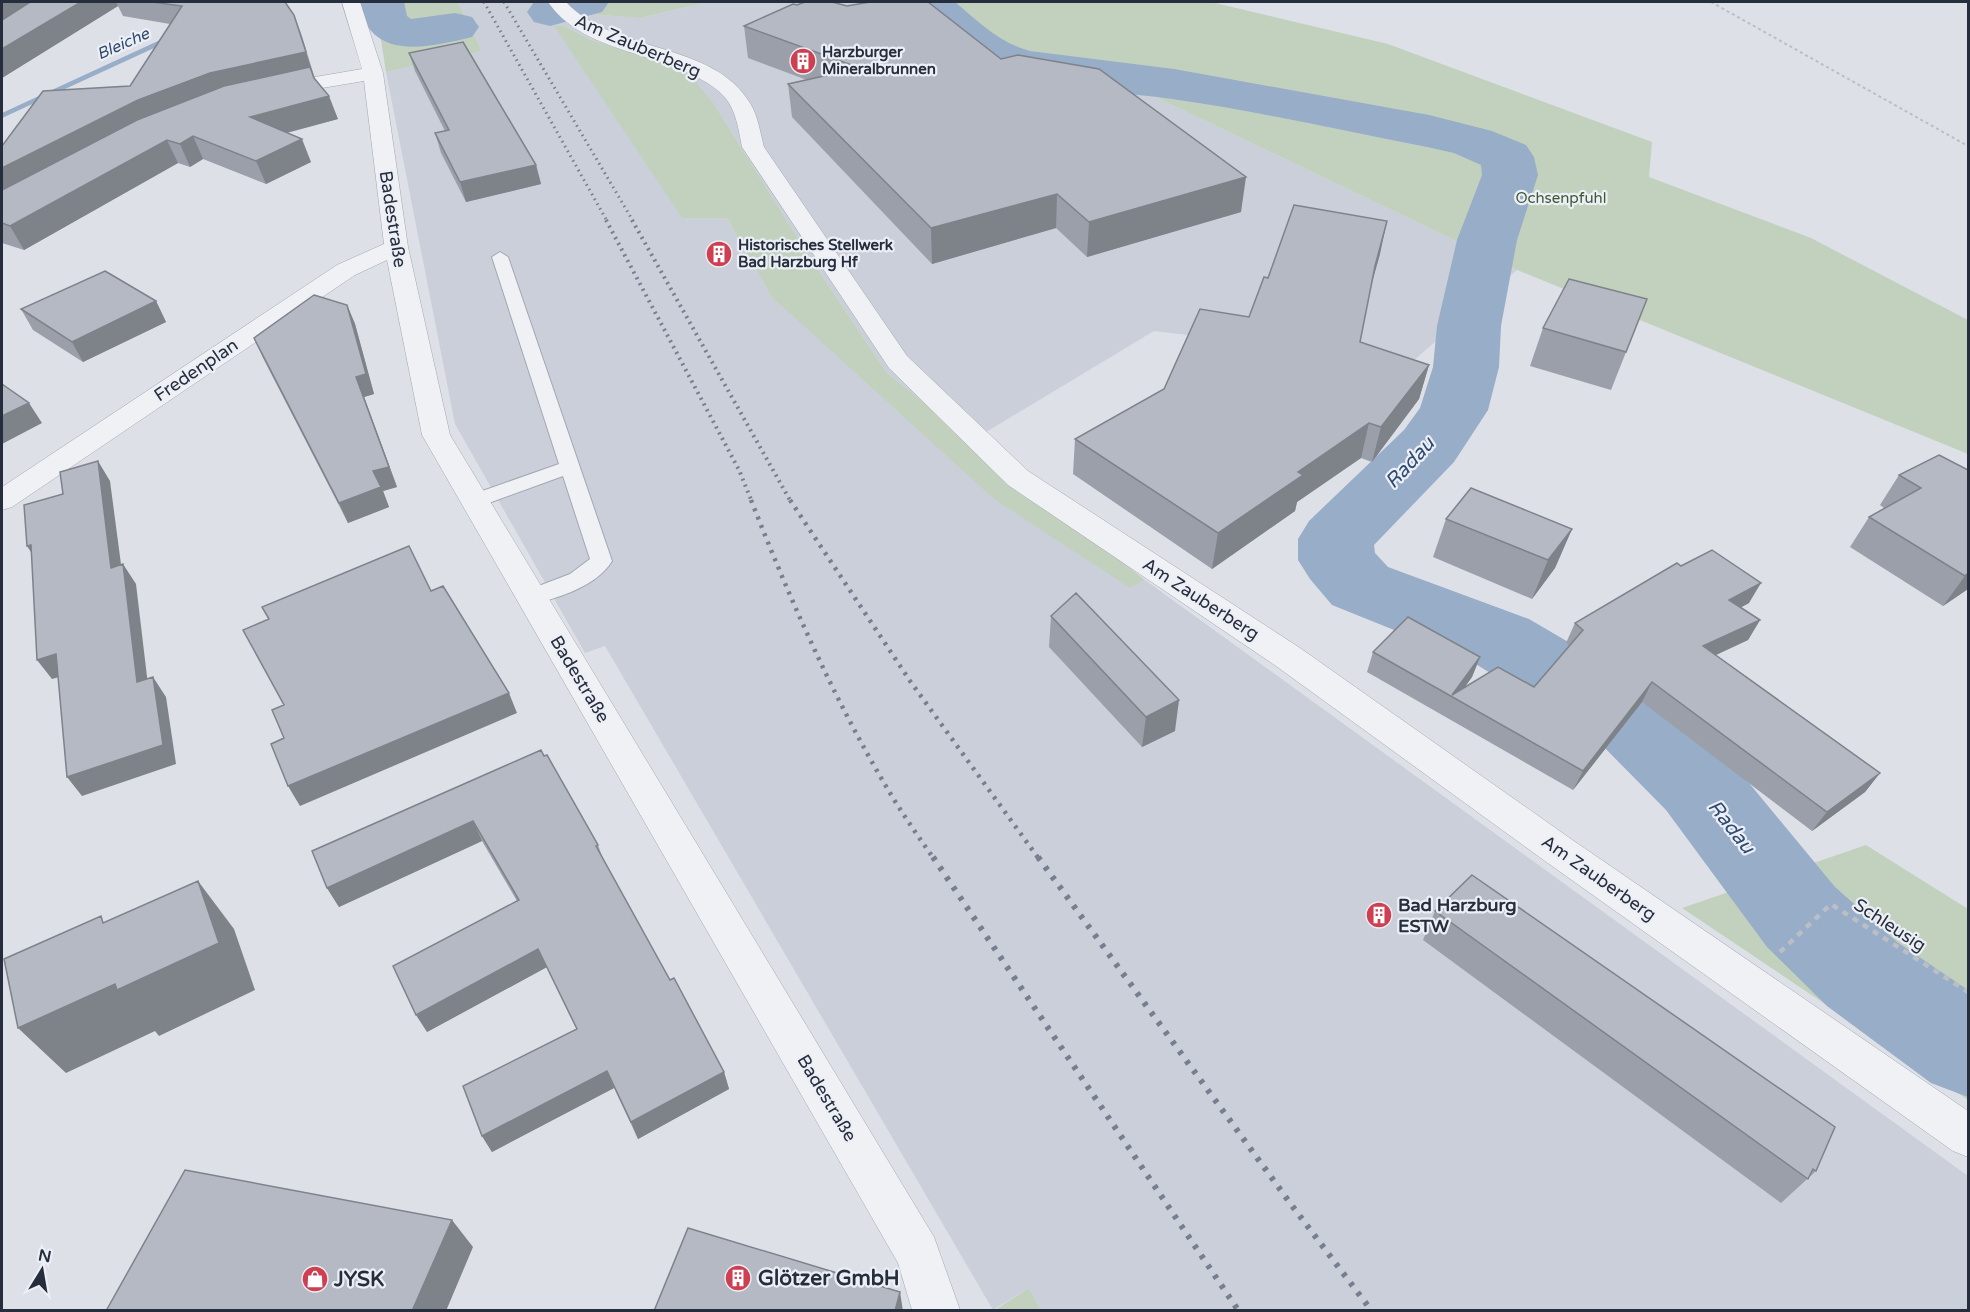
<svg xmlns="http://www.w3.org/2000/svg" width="1970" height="1312" font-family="'Varela Round',sans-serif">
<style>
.built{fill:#cbcfd9}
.green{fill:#c2d1be}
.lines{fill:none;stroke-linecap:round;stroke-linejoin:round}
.stream{fill:#97adc8;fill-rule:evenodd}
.river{fill:#97adc8;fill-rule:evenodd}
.lane-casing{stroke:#a2a7b1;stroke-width:2}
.street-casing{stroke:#a2a7b1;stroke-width:1}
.path-far1{stroke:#bbbec5;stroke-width:2;stroke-dasharray:3 3;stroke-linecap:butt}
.path{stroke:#bbbec5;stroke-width:4.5;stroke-dasharray:6 6;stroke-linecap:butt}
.lane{fill:#eff1f5;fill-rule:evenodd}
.street{fill:#eff1f5;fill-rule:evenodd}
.rail-far3{stroke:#767f90;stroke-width:3;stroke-dasharray:1.5 4;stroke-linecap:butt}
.rail-far2{stroke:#767f90;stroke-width:4;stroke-dasharray:2 4.5;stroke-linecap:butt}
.rail-far1{stroke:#767f90;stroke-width:4.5;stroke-dasharray:3 6;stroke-linecap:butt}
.rail{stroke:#767f90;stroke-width:6;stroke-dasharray:4 8;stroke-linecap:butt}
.wall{fill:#9b9fa9}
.shaded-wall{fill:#7e8289}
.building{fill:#b4b9c4;stroke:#7e8289;stroke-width:1.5}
.labels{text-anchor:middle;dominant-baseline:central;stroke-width:4.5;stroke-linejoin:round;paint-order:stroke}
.far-poi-label{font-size:15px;font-weight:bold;fill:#262e3d;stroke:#eceff5;text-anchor:start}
.far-park-label{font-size:15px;fill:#3a5934;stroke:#eceff5}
.far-water-label{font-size:16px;font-style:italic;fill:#304b71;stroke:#eceff5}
.street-label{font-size:18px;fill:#262e3d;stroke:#eceff5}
.poi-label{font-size:18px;font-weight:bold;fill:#262e3d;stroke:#eceff5;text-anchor:start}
.water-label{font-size:20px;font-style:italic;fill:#304b71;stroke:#eceff5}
.near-poi-label{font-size:21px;font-weight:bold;fill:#262e3d;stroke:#eceff5;text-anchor:start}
</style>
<rect width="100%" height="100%" fill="#dde0e7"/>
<!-- built -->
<path class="built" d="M458,2H580L589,14L640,18L708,2H901L948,31L1118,79L1517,270L1412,362L1154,331L971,441L887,373L807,253L714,104L657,60L591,40L565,26L727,218L771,296L1130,588L1145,580L1968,1176V1310H1041L1029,1288L993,1310L605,646L585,653L455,424L386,72L482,51Z"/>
<!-- green -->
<path class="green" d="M375,2H458L482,51L386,72Z
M580,2H708L640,18L589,14Z
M901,2H1211L1388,44L1652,142L1649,177L1811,238L1968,320V454L1517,270L1118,79L948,31Z
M554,26H565L591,40L657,60L688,73L714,104L807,253L887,373L1145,580L1130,588L994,499L771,296L727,218H682Z
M1866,845L1968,909V1100L1682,908Z
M1029,1288L1041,1310H995Z"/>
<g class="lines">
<!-- stream -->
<path class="stream" d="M171,35L178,37L2,118V113Z"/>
<!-- river -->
<path class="river" d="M358,2H404L407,16L411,19L455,13L472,17L479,27L472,37C427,48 370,62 358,2Z
M534,2H609L602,12L550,26L534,22L527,12Z
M905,2H955C979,22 999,43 1030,51L1174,69L1429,115L1492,131L1526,145L1534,157L1538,175L1517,240L1501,326L1499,367L1488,410L1454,462L1374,545L1375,553L1388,567L1529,619L1657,694L1730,760L1835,887L1897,942L1968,990V1097L1931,1083L1827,1006L1767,947L1666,810L1597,740L1471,661L1332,605L1310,579L1298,560V539L1309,521L1404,430L1420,408L1433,367L1437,326L1457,240L1482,175L1481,165L1454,153L1427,147C1343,131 1258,111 1172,99C1110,90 1038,90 980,68C957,59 919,22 905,2Z"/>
<defs>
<path id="lane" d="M500,252L508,257L612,561C596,587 559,597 531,605L523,602L520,597L523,592L570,574L590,559L563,476L475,508L468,506L465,501L468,496L559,464L492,257Z"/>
<path id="street" d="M342,2H360L383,73L408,247L450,435L934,1237L960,1310H912L898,1263L422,435L387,260L355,275L12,507L2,510V487L337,265L384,244L364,81L274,96L267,94L264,90L267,86L274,84L362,69Z
M548,2H566C614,54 713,41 750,103C758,116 760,132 764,147L907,356L1028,471L1300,648L1571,839L1968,1111V1157L1953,1151L1545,861L1276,666L1008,485L889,368L742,147C739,132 737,116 729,103C723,92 708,83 697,77C649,51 581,50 548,2Z"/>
</defs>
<!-- lane casing -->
<use href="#lane" class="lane-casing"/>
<!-- street casing -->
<use href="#street" class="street-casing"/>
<!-- path-far1 -->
<path class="path-far1" d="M1711,2L1968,146"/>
<!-- path -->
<path class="path" d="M1780,952L1831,904L1968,992"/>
<!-- lane -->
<use href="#lane" class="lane"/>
<!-- street -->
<use href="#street" class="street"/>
<!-- rail-far3 -->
<path class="rail-far3" d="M484,2L607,221
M504,2L633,221"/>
<!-- rail-far2 -->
<path class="rail-far2" d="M606,220L739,470L752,502
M632,220L791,502"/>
<!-- rail-far1 -->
<path class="rail-far1" d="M751,500C791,602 836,704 893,798C906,819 920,839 934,859
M790,500L910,681L1039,859"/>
<!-- rail -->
<path class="rail" d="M933,857L1238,1310
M1038,857L1293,1207L1371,1310"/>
</g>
<!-- wall -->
<path class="wall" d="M2,2H285L294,15L302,36L315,79L338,119L287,133L311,162L266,184L203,159L190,167L178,163L24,250L2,243V146L130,86L170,24L123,16L118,6L2,78Z
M744,26L1001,59L1241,212L1087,257L1056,228L932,264L792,117L788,84L807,80L748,58Z
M409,53L536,165L541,184L466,202L441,153L435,133L445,131L415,71Z
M1380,254L1372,282L1360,342L1429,365L1419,399L1372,462L1361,458L1297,502L1295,511L1212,569L1073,474L1075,439L1164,389L1249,317L1268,278Z
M1647,299L1611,390L1530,366L1543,328Z
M156,301L166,322L83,362L33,330L21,309Z
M347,305L355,324L374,394L364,397L397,487L383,491L389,507L348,523L263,358L254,338Z
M1968,470V589L1943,606L1850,547L1869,517L1884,508L1880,505L1899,475Z
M1446,519L1572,529L1555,568L1532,599L1433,557Z
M1749,603L1741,607L1760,620L1748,640L1716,655L1880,773L1865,792L1812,831L1642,702L1573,790L1367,672L1373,652L1480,657L1472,677L1465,687H1534L1570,646L1566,643L1575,623Z
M1051,616L1175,731L1142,747L1049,647Z
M541,750L598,845L603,859L670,980L724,1072L729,1089L638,1139L614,1088L492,1152L482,1136L577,1029L547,967L427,1032L517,901L482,841L339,907L327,888Z
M1435,911L1816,1171L1781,1203L1423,940Z"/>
<!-- shaded-wall -->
<path class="shaded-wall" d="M2,2H43L2,27Z
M81,2H116L118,6L2,78V49Z
M294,15L321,99L329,96L338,119L259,140L250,117L312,74L2,198V168Z
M193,136L203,159L190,167L180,144Z
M302,139L311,162L266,184L256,161Z
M167,140L178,163L24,250L10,226Z
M536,165L541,184L466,202L460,182Z
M1246,177L1241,212L1087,257L1089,222Z
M1057,194L1056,228L932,264L931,228Z
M1387,221L1380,254L1367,300L1375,266Z
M156,301L166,322L83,362L72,342Z
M347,305L355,324L374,394L364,397L397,487L383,491L389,507L348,523L339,503L373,471L356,377Z
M1429,365L1419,399L1372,462L1381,427Z
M29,403L42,423L2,444V416Z
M1369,423L1361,458L1297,502L1295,511L1212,569L1218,533L1298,472Z
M98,461L110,481L124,587L111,568Z
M1572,529L1555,568L1532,599L1548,560Z
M31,545L40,566L27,546Z
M123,564L136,584L150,702L137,682Z
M1968,573V589L1943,606L1965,576Z
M1761,583L1749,603L1718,620L1729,600Z
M1760,620L1748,640L1692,666L1703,646Z
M56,654L70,674L52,679L37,660Z
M1480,657L1472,677L1456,699L1451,696Z
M153,677L166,697L176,764L82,796L67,777Z
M1652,682L1642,702L1573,790L1583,771Z
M509,693L517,713L300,806L288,786Z
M1179,700L1175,731L1142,747L1146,717Z
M1880,773L1865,792L1812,831L1827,812Z
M473,821L482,841L339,907L327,888Z
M198,881L234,929L255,990L159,1036L155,1031L66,1073L18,1028Z
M538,949L547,967L427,1032L416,1015Z
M607,1071L614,1088L492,1152L482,1136Z
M724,1072L729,1089L638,1139L631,1122Z
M452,1220L473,1247L446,1311H412Z
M900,1292L903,1311H895Z"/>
<!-- building -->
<path class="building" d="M30,2H81L2,49V20Z
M152,2H285L294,15L306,52L210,73L138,100L2,168V146L43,91L130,86L182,6Z
M805,2H832L847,6L870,2H928L1001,59L1018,55L1099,69L1246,177L1089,222L1057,194L931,228L788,84L860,68L744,26L793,4L797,5Z
M463,42L536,165L460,182L435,133L449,130L409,53Z
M310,67L314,78L329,96L250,117L302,139L256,161L193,136L180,144L167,140L10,226L2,223V190L137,120L224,86Z
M1294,205L1387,221L1375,266L1360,342L1429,365L1381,427L1369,423L1298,472L1303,475L1218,533L1075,439L1164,389L1200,309L1249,317L1264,277L1268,278Z
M105,271L156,301L72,342L21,309Z
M1569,279L1647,299L1626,352L1543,328Z
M314,295L347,305L366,374L356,377L389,467L373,471L381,487L339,503L254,338Z
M2,384L29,403L2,416Z
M1939,455L1968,470V573L1965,576L1869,517L1921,488L1899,475Z
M98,461L111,568L123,564L137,682L153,677L163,745L67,777L56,654L37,660L31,545L27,546L24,505L63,494L60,472Z
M1471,488L1572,529L1548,560L1446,519Z
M409,546L431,591L443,586L509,693L288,786L271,744L284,738L272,710L284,705L243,630L269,619L262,607Z
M1712,550L1761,583L1729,600L1760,620L1703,646L1880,773L1827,812L1652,682L1583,771L1373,652L1408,617L1480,657L1452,695L1498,667L1534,687L1583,630L1575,623L1677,563L1681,566Z
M1076,593L1179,700L1146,717L1051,616Z
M541,750L544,756L547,755L598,845L596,846L670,980L674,978L724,1072L631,1122L607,1071L482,1136L463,1086L577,1029L538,949L416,1015L393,966L519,900L473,821L327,888L312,851Z
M1472,875L1835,1127L1816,1171L1813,1169L1808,1179L1435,911Z
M198,881L219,943L117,990L115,984L18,1028L4,959L101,916L103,923Z
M185,1170L452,1220L412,1311H106Z
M688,1228L900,1292L895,1311H654Z"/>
<!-- icons -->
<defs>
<symbol id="building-disc" viewBox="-11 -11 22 22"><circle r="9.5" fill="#ce3f51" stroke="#eceff5"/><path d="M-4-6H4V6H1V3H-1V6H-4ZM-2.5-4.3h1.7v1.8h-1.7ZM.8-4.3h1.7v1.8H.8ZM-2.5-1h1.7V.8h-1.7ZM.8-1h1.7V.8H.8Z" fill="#fff"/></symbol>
<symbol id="shop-disc" viewBox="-11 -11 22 22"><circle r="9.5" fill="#ce3f51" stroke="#eceff5"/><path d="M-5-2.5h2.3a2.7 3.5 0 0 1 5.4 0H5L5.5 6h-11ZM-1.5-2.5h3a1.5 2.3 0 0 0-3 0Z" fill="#fff"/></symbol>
</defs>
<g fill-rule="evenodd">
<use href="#building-disc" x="788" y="46" width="30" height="30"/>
<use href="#building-disc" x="704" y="239" width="30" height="30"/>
<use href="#building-disc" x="1364" y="900" width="30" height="30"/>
<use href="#building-disc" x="723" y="1263" width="30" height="30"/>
<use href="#shop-disc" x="300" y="1264" width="30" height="30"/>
</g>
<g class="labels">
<!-- far-poi labels -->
<g class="far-poi-label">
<text x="822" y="52">Harzburger<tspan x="822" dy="17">Mineralbrunnen</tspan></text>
<text x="738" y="245">Historisches Stellwerk<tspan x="738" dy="17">Bad Harzburg Hf</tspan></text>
</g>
<!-- far-park labels -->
<g class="far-park-label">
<text x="1561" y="198">Ochsenpfuhl</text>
</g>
<!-- far-water labels -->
<g class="far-water-label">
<text transform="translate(123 44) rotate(-24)">Bleiche</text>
</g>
<!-- street labels -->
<g class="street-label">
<text transform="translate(638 46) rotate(23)">Am Zauberberg</text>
<text transform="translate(393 219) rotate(81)">Badestraße</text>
<text transform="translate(196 370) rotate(-34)">Fredenplan</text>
<text transform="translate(1201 599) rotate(33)">Am Zauberberg</text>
<text transform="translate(580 679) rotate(59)">Badestraße</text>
<text transform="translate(1599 878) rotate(35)">Am Zauberberg</text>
<text transform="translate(1890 925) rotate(33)">Schleusig</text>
<text transform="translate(827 1098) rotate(59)">Badestraße</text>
</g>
<!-- poi labels -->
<g class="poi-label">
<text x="1398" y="905">Bad Harzburg<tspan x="1398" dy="21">ESTW</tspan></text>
</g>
<!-- water labels -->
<g class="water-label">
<text transform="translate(1410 463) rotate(-47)">Radau</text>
<text transform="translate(1731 827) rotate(52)">Radau</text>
</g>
<!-- near-poi labels -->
<g class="near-poi-label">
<text x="758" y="1278">Glötzer GmbH</text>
<text x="334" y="1279">JYSK</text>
</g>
</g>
<!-- border -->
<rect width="1970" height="1312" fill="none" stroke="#262e3d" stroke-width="6"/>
<!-- north arrow -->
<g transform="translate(42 1270) rotate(11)" stroke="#eceff5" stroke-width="4.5" paint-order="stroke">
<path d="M0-4.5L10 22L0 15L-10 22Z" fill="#262e3d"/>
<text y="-9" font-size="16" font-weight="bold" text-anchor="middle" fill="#262e3d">N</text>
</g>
</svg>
